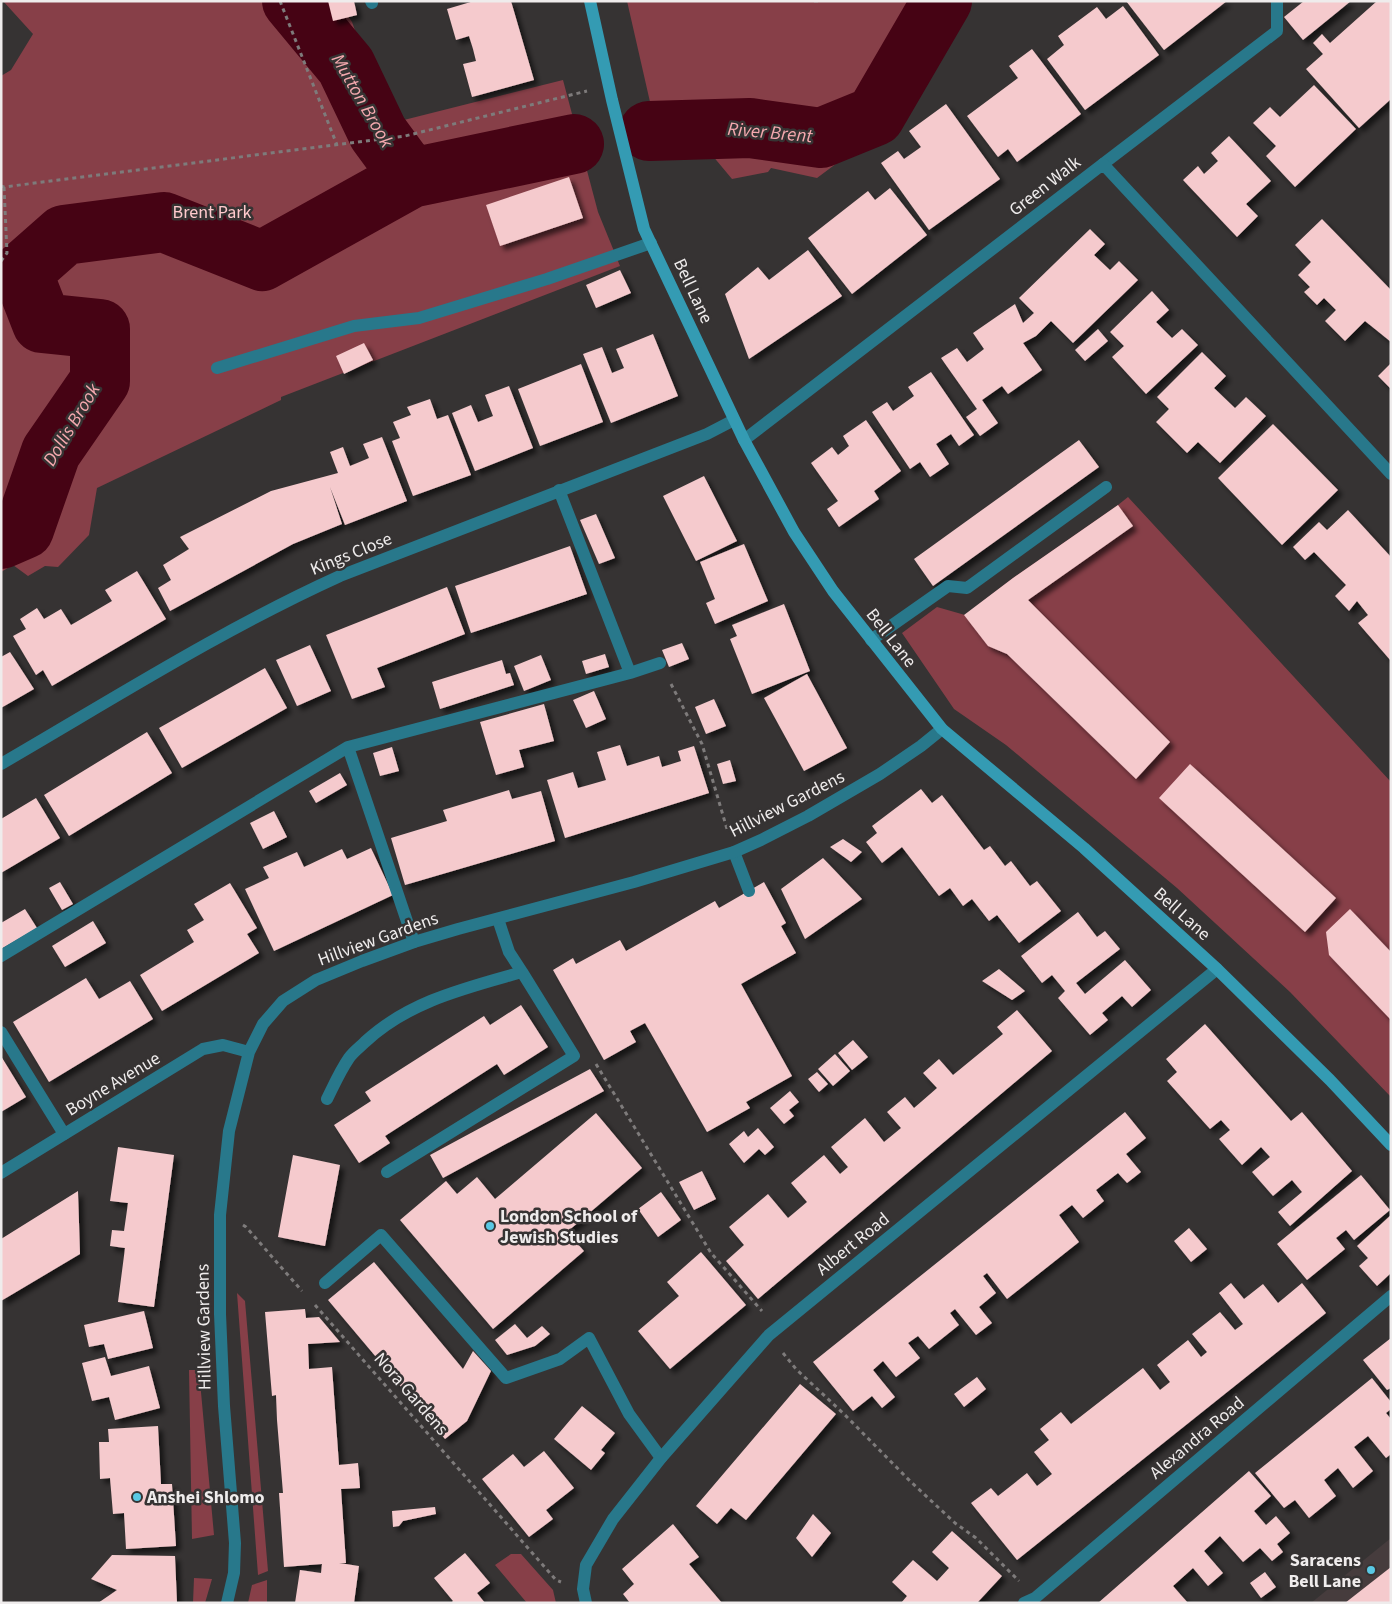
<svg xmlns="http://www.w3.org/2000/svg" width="1392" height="1604" font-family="'Source Sans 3',sans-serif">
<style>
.built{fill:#463c3d}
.green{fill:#873f48}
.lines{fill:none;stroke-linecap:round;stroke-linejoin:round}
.river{stroke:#460314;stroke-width:60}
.building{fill:#f5cacd;filter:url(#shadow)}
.path{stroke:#7e7b7b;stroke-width:3;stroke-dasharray:4 4;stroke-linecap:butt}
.lane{stroke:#28788b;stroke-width:12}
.street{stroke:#28788b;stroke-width:12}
.secondary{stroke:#349bb3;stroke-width:12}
.poi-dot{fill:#59c8e4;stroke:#363333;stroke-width:2}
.labels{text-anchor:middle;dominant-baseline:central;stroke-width:5;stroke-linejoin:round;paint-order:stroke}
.street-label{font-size:18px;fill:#efecec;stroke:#363333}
.park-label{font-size:18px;fill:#ffcacd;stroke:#363333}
.poi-label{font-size:18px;font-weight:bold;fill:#efecec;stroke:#363333;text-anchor:start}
.water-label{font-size:19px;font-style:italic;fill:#f5a9af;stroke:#363333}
</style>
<defs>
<filter id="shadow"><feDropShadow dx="4.5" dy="4.5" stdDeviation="2.5" flood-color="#0009"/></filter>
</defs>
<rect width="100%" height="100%" fill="#363333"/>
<!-- built -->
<path class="built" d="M1391,1538V1603H1311Z"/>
<!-- green -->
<path class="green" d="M3,1H339L352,22L388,124L563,80L598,212L620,266L281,397V400L97,488L89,535L58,567L45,566L28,576L13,565L1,572V76L11,70L33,34Z
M627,1H956L880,131L817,178L771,168L768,172L732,179L707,149L663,159Z
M1128,497L1391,782V1097L1290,992L1177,888L1006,745L954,709L902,633L937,607L965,615L1013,578L1118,505Z
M237,1293L245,1301L268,1571L258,1575Z
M189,1370H199L214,1535L192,1539Z
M511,1554H521L553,1590L556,1603H527L495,1565Z
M194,1578L212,1579L205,1603H193Z
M267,1580V1603H248L252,1585Z"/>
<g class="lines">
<!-- river -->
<path class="river" d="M292,1L346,66L378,133L411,178
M649,131L750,128L821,138L875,116L942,1
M1,539L24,529L51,452L100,381V329L42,323L22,272L64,235L164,222L262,261L411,178L574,144"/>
</g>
<!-- building -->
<path class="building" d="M328,1H354L357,15L333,21Z
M474,1H511L534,80L472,97L463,64L476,61L473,49L469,36L456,40L447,9Z
M1126,1H1227L1164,50Z
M1304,1H1351L1303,40L1284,17Z
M1377,1H1391V99L1359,128L1306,69L1323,54L1313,43L1322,34L1330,43Z
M1123,6L1159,55L1085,110L1047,59L1064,45L1058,36L1097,7L1106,19Z
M1032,49L1081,114L1017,162L1008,149L998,157L967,116L1018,78L1009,66Z
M1314,85L1356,129L1295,187L1266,156L1276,146L1253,123L1270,107L1280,117Z
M946,104L1000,179L929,230L881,163L898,151L904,159L921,147L909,131Z
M1229,136L1271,181L1246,204L1258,216L1237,237L1183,180L1198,166L1204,174L1218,161L1211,153Z
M569,177L583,218L500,246L486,205Z
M890,188L927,235L852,294L808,238L868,191L875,200Z
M1322,219L1391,290V342L1365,321L1345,341L1325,321L1336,310L1324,298L1317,305L1304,292L1310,287L1298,275L1311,262L1295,245Z
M1090,229L1105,244L1094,255L1110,270L1119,261L1138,280L1073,343L1051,321L1036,336L1023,343L1042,370L1008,394L1002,386L982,400L998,423L980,436L966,417L977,409L941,358L957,348L967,362L984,349L973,333L1015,304L1023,323L1034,313L1019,298Z
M808,250L842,296L749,359L725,294L758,267L769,280Z
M620,270L631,293L596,308L586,285Z
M1152,291L1169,310L1156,322L1172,338L1182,329L1198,345L1146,394L1112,357L1124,346L1110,332Z
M1098,329L1108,341L1085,361L1075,350Z
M653,334L678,396L611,423L583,354L602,347L612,373L624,368L616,349Z
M364,343L373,360L344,374L336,356Z
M1202,352L1226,376L1214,388L1235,408L1246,397L1266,416L1220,463L1198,442L1187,453L1156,422L1169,409L1157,397Z
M1391,363V389L1378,376Z
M581,364L603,422L540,446L518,389Z
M931,372L974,435L959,446L951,434L936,444L949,464L930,477L920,462L910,469L872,412L887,402L893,411L914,396L908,387Z
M509,386L533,448L475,471L452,413L471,405L478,422L493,416L485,395Z
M430,399L437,419L448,415L471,475L413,496L392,441L400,438L393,422L411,415L407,407Z
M866,420L901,471L874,491L879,499L839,527L827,509L838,501L811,463L832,447L838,455L849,446L843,436Z
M1273,424L1338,490L1282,545L1218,478Z
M382,437L407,501L345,525L330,487L342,524L293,544L170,611L158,588L171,580L163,565L189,549L180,537L271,491L338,473L330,452L343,447L350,466L369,458L363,444Z
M1079,440L1099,467L933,586L914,559Z
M704,476L737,541L696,561L663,496Z
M1118,505L1133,526L1028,600L1170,742L1136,779L1007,654L988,646L964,615L1013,578Z
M1348,510L1391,557V661L1358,623L1368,615L1357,601L1349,611L1335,596L1346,585L1314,552L1305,560L1293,547L1319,522L1327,530Z
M596,514L615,558L599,564L580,520Z
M744,544L768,601L715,624L706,603L715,599L700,562Z
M570,546L587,594L471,633L455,586Z
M137,571L166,619L52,686L43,670L36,675L13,636L26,629L20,619L37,608L44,619L61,609L71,625L112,601L105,590Z
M447,587L465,634L377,668L385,687L352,699L326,635Z
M784,604L810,671L752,694L730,639L737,636L732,625Z
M682,643L689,659L669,667L662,650Z
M310,645L331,691L297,706L276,660Z
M10,652L34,689L1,708V657Z
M605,654L609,667L586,674L582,661Z
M541,655L551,680L524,691L514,666Z
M502,660L506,674L510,673L514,685L440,709L432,682Z
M265,668L287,708L182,768L159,728Z
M807,674L847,748L804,771L764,698Z
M594,691L606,719L586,728L573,700Z
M714,699L726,726L706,734L695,707Z
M544,704L554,741L519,750L524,767L496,775L480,722Z
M147,732L172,773L69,836L44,795Z
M620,745L627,766L659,756L662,767L681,761L678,751L694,746L709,793L565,838L547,780L573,772L578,788L606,780L597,752Z
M392,747L399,771L380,776L373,753Z
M730,760L736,781L723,784L717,764Z
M1190,764L1336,898L1305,932L1159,798Z
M340,773L347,785L316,803L309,791Z
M921,789L932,803L942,795L984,850L990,846L1005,866L1011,861L1030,886L1037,881L1061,911L1019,943L997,915L989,921L972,899L963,906L950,888L939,896L902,847L882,863L866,842L877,833L872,826Z
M509,790L512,799L541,791L555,841L405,885L391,838L447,821L443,810Z
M36,798L60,838L1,873V819Z
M274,811L287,837L263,849L250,823Z
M843,839L862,852L851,862L830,847Z
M371,848L393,895L274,951L245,889L269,878L263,867L297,852L304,867L342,849L347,859Z
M823,858L862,899L805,939L781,889Z
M60,882L73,904L62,910L49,888Z
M764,882L786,923L781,926L796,953L741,984L792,1076L746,1102L750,1108L707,1132L645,1023L630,1031L636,1042L604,1060L553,970L573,958L576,964L620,940L626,951L715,901L719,908Z
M230,883L257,928L247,934L259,953L162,1011L140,975L194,942L187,930L204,920L194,904Z
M25,909L37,928L1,949V923Z
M1350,909L1391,952V1020L1329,955L1326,932Z
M1078,912L1097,937L1105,931L1120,949L1076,983L1085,994L1125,960L1151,990L1132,1007L1122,996L1102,1013L1108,1020L1090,1035L1058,998L1065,991L1052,975L1042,983L1021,956Z
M93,921L106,943L65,967L52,946Z
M999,969L1025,991L1012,1000L982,981Z
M86,978L99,999L130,981L153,1019L49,1082L13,1022Z
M521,1005L548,1047L504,1075L497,1064L385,1136L390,1143L359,1163L334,1125L371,1101L365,1092L484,1016L490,1025Z
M1017,1010L1052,1051L758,1299L726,1261L744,1245L729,1227L768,1194L788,1218L807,1202L791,1183L824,1155L840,1174L848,1167L831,1147L865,1118L884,1142L901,1128L887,1112L905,1097L914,1108L937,1088L923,1073L939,1059L953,1075L1003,1034L997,1027Z
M1205,1024L1291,1121L1302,1112L1352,1171L1290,1226L1278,1212L1302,1192L1292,1180L1273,1196L1252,1172L1270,1157L1261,1147L1242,1165L1219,1139L1230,1130L1221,1120L1210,1129L1167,1081L1177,1072L1166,1059Z
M853,1040L868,1057L852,1070L838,1053Z
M835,1054L850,1071L833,1086L818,1069Z
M1,1056L26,1097L1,1112Z
M590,1069L604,1091L443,1178L430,1155Z
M817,1072L828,1084L819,1092L808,1079Z
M790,1091L799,1102L789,1110L794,1116L784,1124L770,1108Z
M1125,1112L1146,1138L1126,1154L1141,1172L1127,1183L1118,1173L1096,1190L1104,1201L1083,1218L1072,1205L1059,1215L1079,1242L1007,1299L987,1273L983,1276L996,1293L979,1307L992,1323L976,1335L955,1309L950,1313L959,1325L929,1349L918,1336L908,1343L920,1358L896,1377L883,1361L873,1370L895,1397L882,1408L872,1396L853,1411L813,1362Z
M596,1113L642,1168L567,1232L584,1251L493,1329L400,1220L446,1181L457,1194L477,1177L495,1199Z
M758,1128L774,1147L765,1155L759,1149L744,1163L729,1144L744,1131L748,1137Z
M118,1147L174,1155L154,1307L118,1302L125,1248L110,1246L112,1230L124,1231L128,1203L110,1201Z
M293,1155L340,1165L325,1246L278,1237Z
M702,1171L716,1199L694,1210L679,1182Z
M1361,1175L1390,1210L1354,1240L1346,1230L1336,1238L1345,1249L1307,1280L1277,1244Z
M78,1191L80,1254L1,1301V1239Z
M661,1192L681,1220L658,1237L638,1209Z
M1391,1215V1273L1377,1286L1359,1266L1368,1258L1357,1246Z
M1189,1228L1207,1249L1191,1262L1174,1241Z
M701,1252L746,1305L670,1369L638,1331L679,1296L667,1282Z
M374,1262L463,1369L473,1351L491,1371L467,1421L445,1439L328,1300Z
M1231,1283L1244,1299L1263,1284L1278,1303L1302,1283L1326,1313L1017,1560L971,1503L991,1488L998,1496L1027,1473L1037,1486L1052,1474L1034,1452L1049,1440L1040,1429L1061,1412L1071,1424L1143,1368L1160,1390L1170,1382L1157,1365L1188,1340L1201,1357L1207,1352L1192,1334L1220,1312L1235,1330L1243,1324L1219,1293Z
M305,1309L306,1318L319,1317L340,1342L308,1344L309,1369L332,1367L339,1465L358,1463L360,1488L341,1489L346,1563H339L359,1566L354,1603H295L300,1570L321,1573L322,1564L284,1567L279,1493H283L277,1420L276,1395L272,1396L265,1312Z
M144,1311L153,1348L108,1359L104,1344L89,1347L84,1325Z
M515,1324L527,1338L542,1326L550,1334L535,1346L507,1355L495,1340Z
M1391,1338V1388L1387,1390L1363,1360Z
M105,1357L111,1376L149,1366L160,1408L115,1420L109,1397L92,1401L82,1363Z
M977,1377L986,1389L964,1407L954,1394Z
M1372,1378L1391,1402V1409L1386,1413L1391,1419V1454L1386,1458L1368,1436L1354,1447L1373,1471L1353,1488L1338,1468L1324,1480L1336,1496L1309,1518L1295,1500L1284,1508L1255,1473Z
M800,1384L836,1414L746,1520L731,1508L717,1524L696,1506Z
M582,1406L615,1433L601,1450L605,1453L591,1470L554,1439Z
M158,1426L161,1484H172L176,1546L126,1549L124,1513L113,1514L110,1478L100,1479L99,1442H109L108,1429Z
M544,1451L574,1488L546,1510L553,1519L529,1537L482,1479L513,1454L524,1467Z
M1249,1471L1271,1496L1254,1511L1266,1525L1276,1516L1290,1533L1277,1544L1283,1552L1272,1561L1260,1548L1243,1562L1220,1536L1204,1551L1223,1573L1208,1586L1193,1568L1173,1586L1188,1603H1098Z
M435,1507L436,1514L403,1521L399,1526L393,1527L392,1511Z
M813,1514L831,1533L812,1557L796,1538Z
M673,1524L699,1557L689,1564L722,1603H630L623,1594L634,1584L622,1569Z
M952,1531L1002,1576L977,1603H901L907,1596L892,1582L913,1560L937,1581L949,1568L932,1552Z
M465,1553L490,1583L477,1593L485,1603H451L453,1601L434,1578Z
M112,1555L175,1556L177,1603H98L117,1590L91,1579Z
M1391,1567V1603H1345Z
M1265,1572L1276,1587L1261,1598L1250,1583Z"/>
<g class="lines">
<!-- path -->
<path class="path" d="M280,1L337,145
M814,1H822
M1,186L4,187L405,136L587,91
M1,261L7,253L4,187
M671,684L702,744L727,829
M596,1064L711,1253L762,1311
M243,1225L246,1227L302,1291
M315,1305L556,1580L561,1582
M783,1353L796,1369L845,1415L910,1481L955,1523L976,1538L1019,1581"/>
<!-- lane -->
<path class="lane" d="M371,1L372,3
M1103,164L1277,31V1
M217,368L354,326L419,318L547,279L651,243
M559,490L630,673
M871,640L948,586L967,588L1106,487
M348,747L414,942
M734,852L749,891
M1,956L348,747L630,673L660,663
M1,1032L64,1134
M327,1099C334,1085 340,1071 349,1058C353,1052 360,1047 365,1042C409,1001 466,988 522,972L509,952L498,919
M387,1172L574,1056L522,972
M325,1283L381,1235L506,1378L560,1359L589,1338L629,1414L661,1458"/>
<!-- street -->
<path class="street" d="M744,440L1103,164L1391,474
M1,764C113,699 223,629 340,576L707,434L734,420
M1,1173L203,1049L223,1045L249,1052
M227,1603L234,1573L235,1543L224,1406L220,1314V1215L229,1131L249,1052L263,1024L283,1001L316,980L362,961L414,942L458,929L634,882L734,852L761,840L808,816L880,774L921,746L942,729
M586,1603L583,1589L586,1565L613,1519L661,1458L769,1335L1217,969
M1024,1603L1035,1598L1391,1296"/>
<!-- secondary -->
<path class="secondary" d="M590,1L612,100L644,229L744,440L794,532L833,591L942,729L1084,848L1217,969L1330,1080L1391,1145"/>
</g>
<!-- markers -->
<g class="poi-dot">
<circle cx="490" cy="1226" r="5"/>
<circle cx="137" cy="1497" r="5"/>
<circle cx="1371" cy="1570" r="5"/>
</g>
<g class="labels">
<!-- street labels -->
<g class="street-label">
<text transform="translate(1045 186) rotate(-38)">Green Walk</text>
<text transform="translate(693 291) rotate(65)">Bell Lane</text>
<text transform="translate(351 554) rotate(-22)">Kings Close</text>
<text transform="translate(891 638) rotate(52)">Bell Lane</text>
<text transform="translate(787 804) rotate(-27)">Hillview Gardens</text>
<text transform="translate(1182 914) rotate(42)">Bell Lane</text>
<text transform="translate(378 939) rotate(-20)">Hillview Gardens</text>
<text transform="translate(113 1084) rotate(-31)">Boyne Avenue</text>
<text transform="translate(853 1244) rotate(-39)">Albert Road</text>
<text transform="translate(204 1327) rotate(-91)">Hillview Gardens</text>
<text transform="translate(411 1394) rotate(49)">Nora Gardens</text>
<text transform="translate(1197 1438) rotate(-40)">Alexandra Road</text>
</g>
<!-- park labels -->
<g class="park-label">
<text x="212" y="212">Brent Park</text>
</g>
<!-- poi labels -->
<g class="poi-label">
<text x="500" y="1216">London School of<tspan x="500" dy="21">Jewish Studies</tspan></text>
<text x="147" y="1497">Anshei Shlomo</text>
<text x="1361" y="1560" text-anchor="end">Saracens<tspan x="1361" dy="21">Bell Lane</tspan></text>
</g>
<!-- water labels -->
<g class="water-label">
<text transform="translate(362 101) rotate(60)">Mutton Brook</text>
<text transform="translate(770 133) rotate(5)">River Brent</text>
<text transform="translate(72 425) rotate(-59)">Dollis Brook</text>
</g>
</g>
<!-- border -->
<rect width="1392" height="1604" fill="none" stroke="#efecec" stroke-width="5"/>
</svg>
